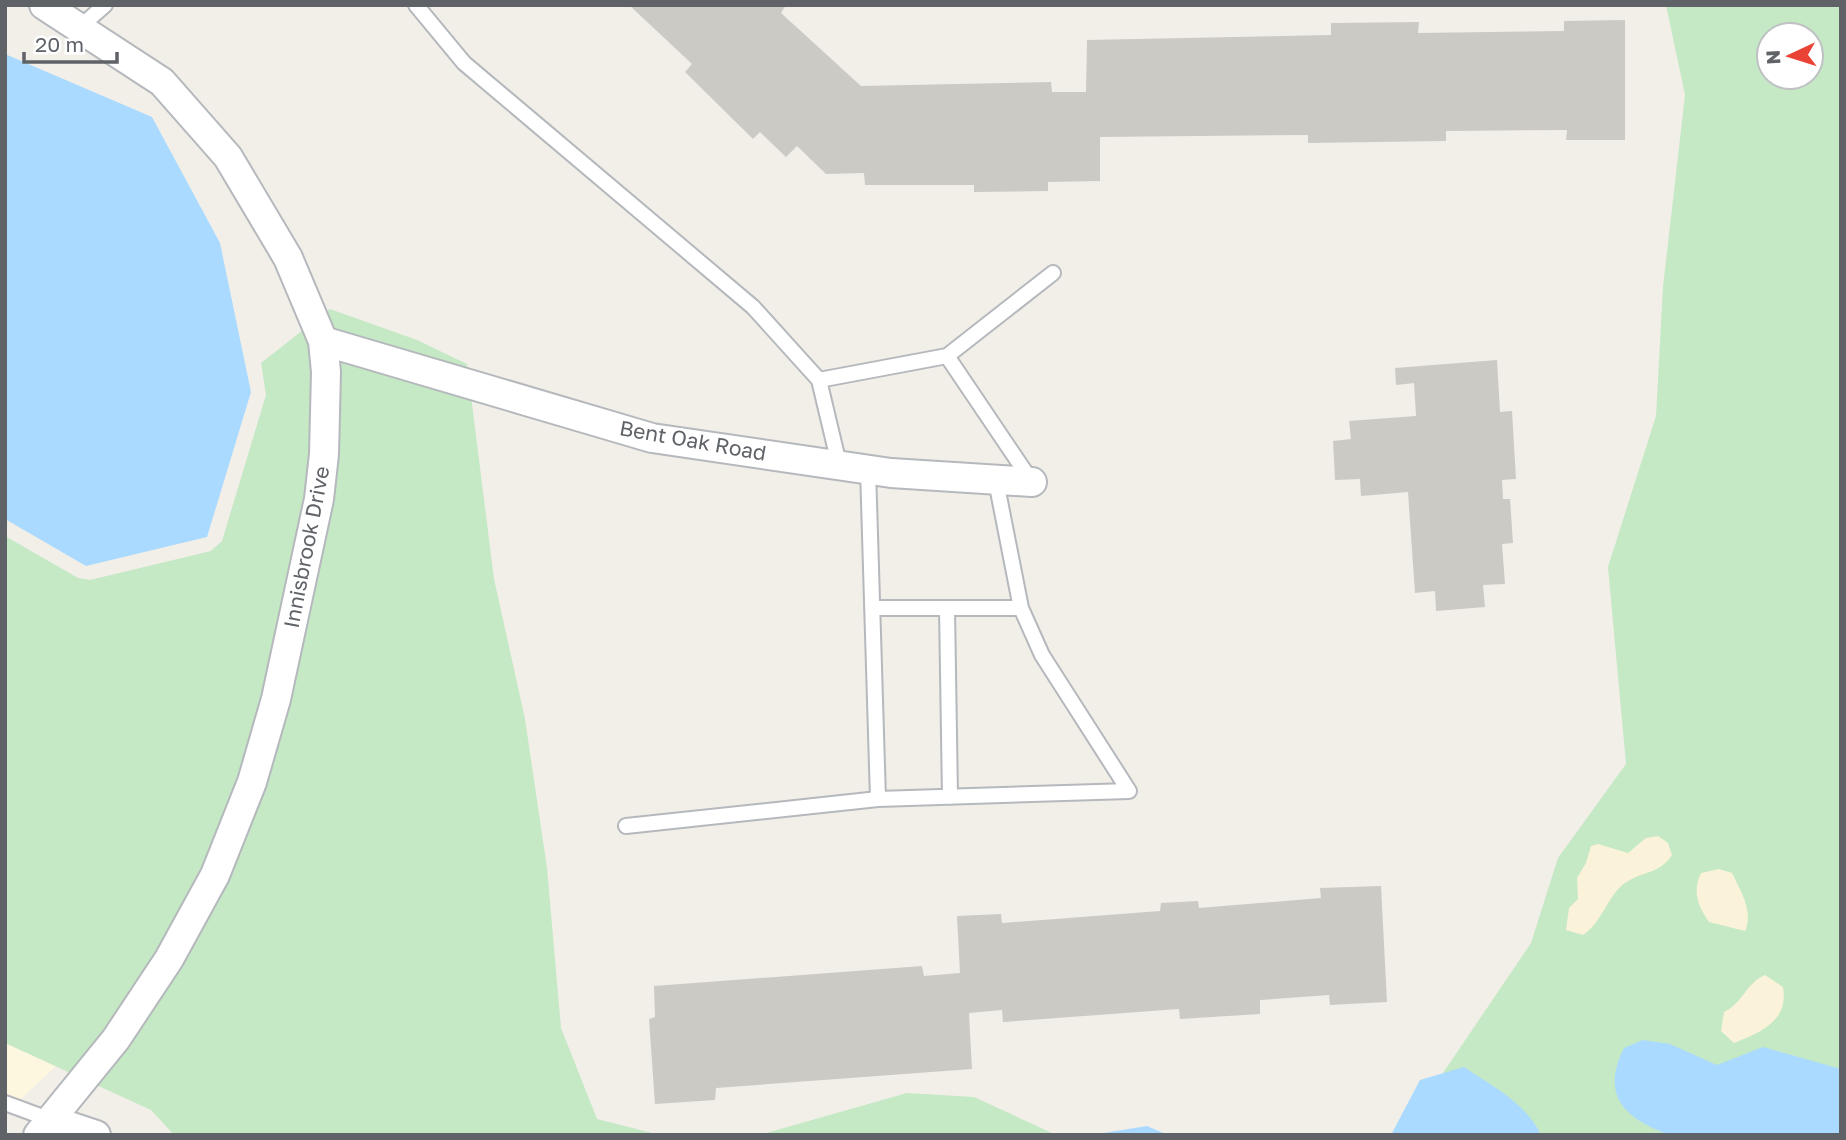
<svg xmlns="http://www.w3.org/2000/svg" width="1846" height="1140" font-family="'Golos Text',sans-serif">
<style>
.commercial{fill:#fef7e0}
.green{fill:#c5e8c5;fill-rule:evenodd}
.sand{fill:#fbf3d9}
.water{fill:#aadaff}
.building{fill:#cccac5}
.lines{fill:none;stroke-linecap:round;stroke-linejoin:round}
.service-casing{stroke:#b5b8bc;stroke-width:18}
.minor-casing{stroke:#b5b8bc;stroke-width:32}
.service{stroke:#fff;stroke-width:14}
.minor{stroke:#fff;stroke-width:28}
.labels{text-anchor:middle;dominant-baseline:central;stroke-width:5;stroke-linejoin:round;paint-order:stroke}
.street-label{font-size:21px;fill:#5f6368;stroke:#fff}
</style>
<rect width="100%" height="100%" fill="#f1efe8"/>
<!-- commercial -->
<path class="commercial" d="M5,1043L56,1066L5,1114Z"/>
<!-- green -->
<path class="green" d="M1666,5H1841V1135H1401L1531,943L1558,858L1626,764L1608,567L1656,416L1663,287L1685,95ZM1769,35H1811V77H1769Z
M330,309L417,340L467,364L494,579L525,719L547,868L561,1028L597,1119L660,1135H174L151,1110L5,1043V536L78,578L90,580L211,551L222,541L266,395L261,363Z
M907,1093L974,1097L1054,1134L759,1135Z"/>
<!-- sand -->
<path class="sand" d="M1658,836L1668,843L1672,855C1660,874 1642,871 1625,883C1607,896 1602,923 1583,935L1566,930L1569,908L1578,899L1577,878L1586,863L1591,846L1598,844L1628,853L1646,838Z
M1719,869L1732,873C1740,890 1754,911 1745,931L1709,922C1698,906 1692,892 1701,873Z
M1765,975L1783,987C1789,1020 1762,1032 1734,1043L1721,1031L1724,1012C1743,1003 1746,983 1765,975Z"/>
<!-- water -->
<path class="water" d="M5,54L152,117L220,243L251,392L207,537L86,566L5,519Z
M1643,1040L1670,1044L1717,1065L1763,1047L1841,1069V1135H1670C1625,1119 1600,1096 1624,1048Z
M1464,1067C1492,1086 1526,1103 1541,1135H1391L1420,1080Z
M1147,1126L1168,1135H1091Z"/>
<!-- building -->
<path class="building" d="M629,5H786L781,13L861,86L1051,82L1052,92H1086L1087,40L1331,35V23L1419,22L1418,33L1564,31V21L1625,20V140H1566L1567,130L1446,131V141L1308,143V135L1100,137V181L1048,182V191L974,192V185H865L864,173L826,174L797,146L786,157L760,132L753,139L685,72L692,64Z
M1497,360L1500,412L1512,411L1516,479L1502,480L1503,499H1510L1513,543L1502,544L1505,584L1483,585L1485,607L1436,611L1435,591L1415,593L1408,492L1361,496L1360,479L1335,480L1333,441L1351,439L1349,421L1416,416L1414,383L1396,385L1395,368Z
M1381,886L1387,1002L1330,1005L1329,995L1260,1000V1014L1180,1019L1179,1009L1003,1022L1002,1010L969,1013L972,1069L716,1088L715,1100L655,1104L649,1019L655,1017L654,986L922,966L924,976L960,973L957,916L1001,914L1002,923L1160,911L1161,903L1198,901L1199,908L1321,898L1320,888Z"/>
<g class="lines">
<defs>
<path id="service" d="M416,5L464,63L753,307L819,380L839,464
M79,28L105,5
M947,356L1053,273
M819,380L947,356L1032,482
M872,608H1021
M947,608L950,797
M878,799L1129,791L1042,655L1021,608L996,481
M626,826L878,799L868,469
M5,1103L51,1120"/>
<path id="minor" d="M323,341L652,438L891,473L1032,482
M51,1120L96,1135
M38,1135L116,1039L169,959L215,875L252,782L276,699L319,499L324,454L326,372L323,341L288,258L228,157L162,82L44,5"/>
</defs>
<!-- service casing -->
<use href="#service" class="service-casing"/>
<!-- minor casing -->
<use href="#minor" class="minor-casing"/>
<!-- service -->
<use href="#service" class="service"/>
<!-- minor -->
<use href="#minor" class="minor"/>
</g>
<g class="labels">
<!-- street labels -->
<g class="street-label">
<text transform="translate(693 440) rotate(10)">Bent Oak Road</text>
<text transform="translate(306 547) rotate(-79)">Innisbrook Drive</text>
</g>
</g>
<!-- border -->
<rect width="1846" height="1140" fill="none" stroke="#5f6368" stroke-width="14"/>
<!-- north arrow -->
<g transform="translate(1790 56) rotate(266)"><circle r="33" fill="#ffffff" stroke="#bfc1c3" stroke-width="2"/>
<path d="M0-5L12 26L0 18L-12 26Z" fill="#ea4335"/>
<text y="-10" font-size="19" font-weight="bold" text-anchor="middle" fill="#5f6368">N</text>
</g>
<!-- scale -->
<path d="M24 52v10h93v-10" fill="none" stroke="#5f6368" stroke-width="3.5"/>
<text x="35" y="52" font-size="21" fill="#5f6368" stroke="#ffffff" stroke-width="5" paint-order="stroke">20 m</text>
</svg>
